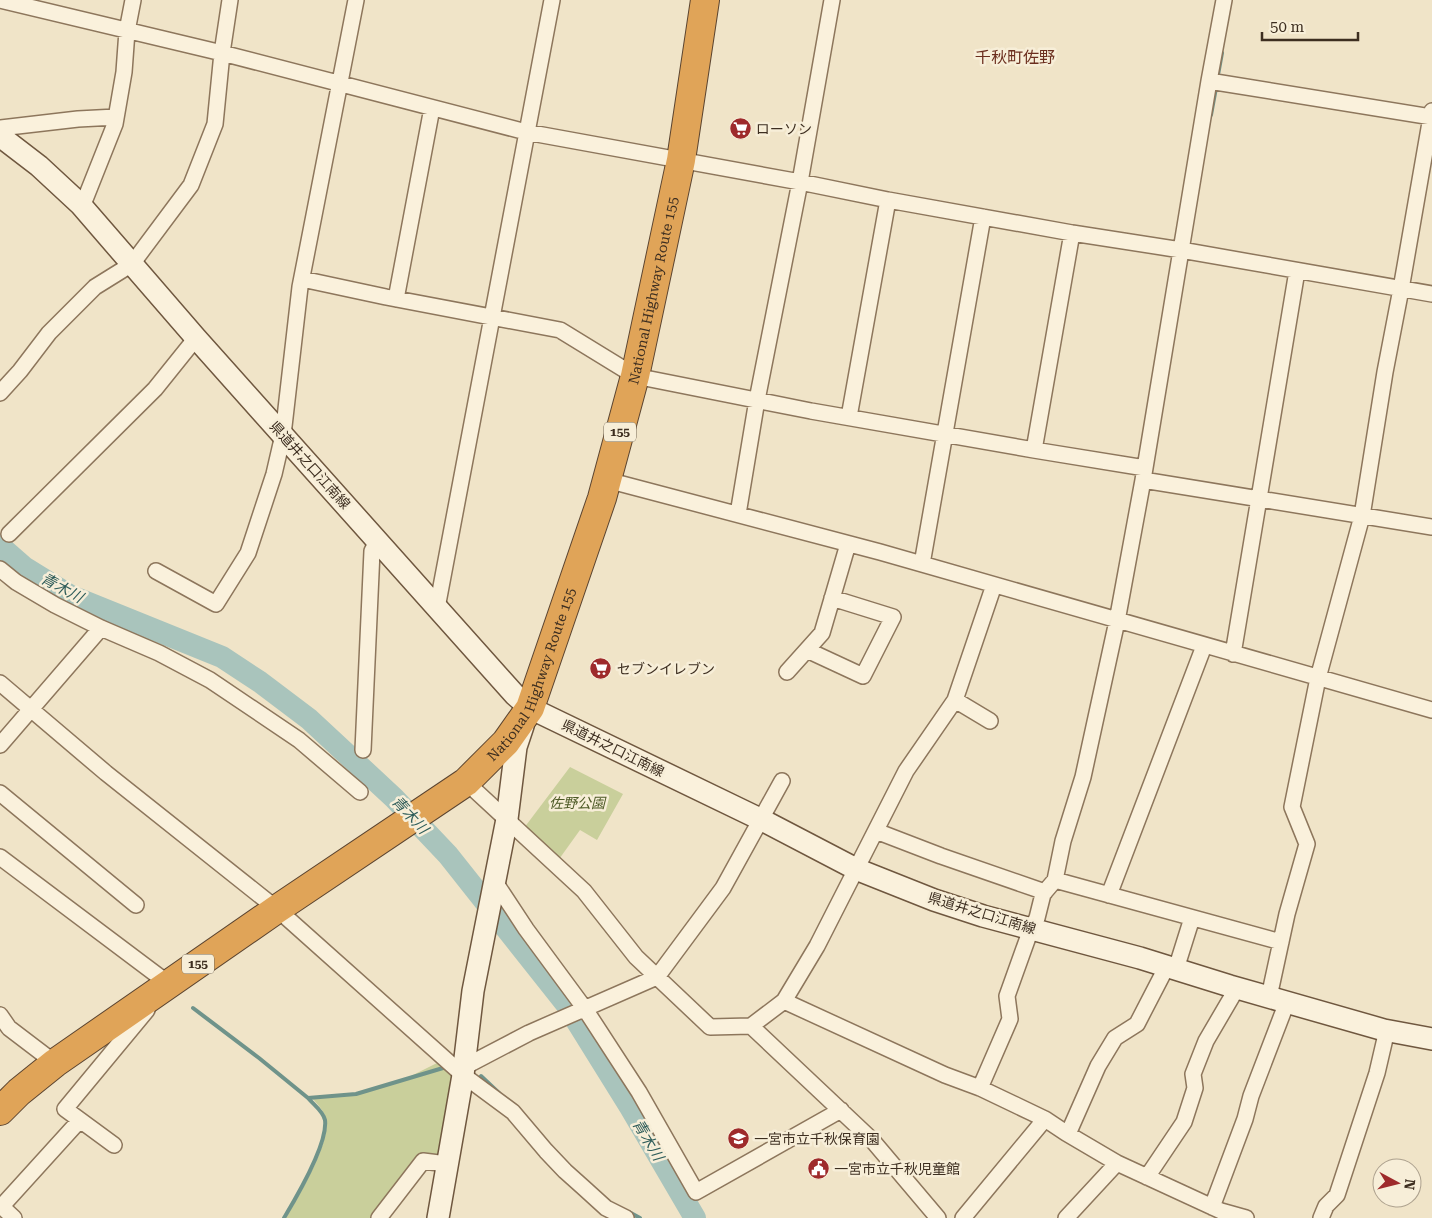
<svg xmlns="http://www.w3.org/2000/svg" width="1432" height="1218" font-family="'Roboto Serif','Noto Sans JP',serif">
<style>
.green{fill:#c9cf9b}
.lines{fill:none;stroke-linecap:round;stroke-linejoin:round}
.stream{stroke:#6f938a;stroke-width:4}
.river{stroke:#a9c4bc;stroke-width:22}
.street-casing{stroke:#8d765c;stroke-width:18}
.secondary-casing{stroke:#6f573f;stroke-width:24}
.highway-casing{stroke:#5b4430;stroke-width:30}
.street{stroke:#faf1dc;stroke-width:15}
.secondary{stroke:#faf1dc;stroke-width:21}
.highway{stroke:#e0a458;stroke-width:28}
.labels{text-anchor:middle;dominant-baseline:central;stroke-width:5;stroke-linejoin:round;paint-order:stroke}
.shield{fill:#f7eed8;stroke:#756857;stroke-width:1}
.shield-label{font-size:12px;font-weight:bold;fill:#3d2e20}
.poi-label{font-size:14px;fill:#3d2e20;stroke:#f7eed8;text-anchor:start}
.street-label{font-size:14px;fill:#3d2e20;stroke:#f7eed8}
.park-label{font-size:14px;font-style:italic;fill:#4d5a26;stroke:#f7eed8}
.water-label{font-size:15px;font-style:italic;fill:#2f5d5a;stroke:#f7eed8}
.quarter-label{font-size:16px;fill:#6b2e1e;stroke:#f7eed8}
</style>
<rect width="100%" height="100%" fill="#f0e4c8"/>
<!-- green -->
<path class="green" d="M570,767L623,794L597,840L580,830L557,862L524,828Z
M441,1061L464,1067L447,1164L423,1162L377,1218H286C298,1198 331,1142 326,1120C325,1111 317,1104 312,1098L356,1094L403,1080Z"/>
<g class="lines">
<!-- stream -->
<path class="stream" d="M1218,75L1222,53
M1211,115L1216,88
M193,1008L259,1058L308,1098L356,1094L443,1068
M481,1076L499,1093
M629,1212L640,1218
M284,1218C296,1198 328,1143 325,1120C323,1111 314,1105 308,1098"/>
<!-- river -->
<path class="river" d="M0,546L24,567L71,596L222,657L260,682L309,719L394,798L448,855L566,1004L630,1107L695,1218"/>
<defs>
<path id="street" d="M0,0L222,53L526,132L800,182L888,200L1072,233L1181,250L1432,294
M1209,81L1432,117
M0,128L78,119L116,117
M80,204L84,202L115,124L124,72L127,31L133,0
M302,279L386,297L560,330L635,376L811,411L1034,450L1145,468
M396,299L432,108
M0,393L20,371L49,333L95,287L132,264L191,185L215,124L222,53L230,0
M849,417L888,200
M1034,450L1072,233
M607,480L880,552L1432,710
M1143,480L1432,527
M738,514L757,400L800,182L832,0
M9,534L155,389L196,338
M922,564L983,217
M0,569L16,582L55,605L101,628L159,653L210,680L299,740L360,792
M156,571L216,604L248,553L274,474L283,435L300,287L356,0
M437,608L552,0
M807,650L863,676L893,617L832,598
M1233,654L1297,271
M787,672L822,633L848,544
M0,683L106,773L277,909L463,1075L513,1112L546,1151L565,1171L584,1188L606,1208L626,1218
M955,700L990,721
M0,745L101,628
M363,750L372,551L377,541
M466,782L584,891L636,957L710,1027L751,1026L784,1001L817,946L906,771L955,700L994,585
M0,793L136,905
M876,831L941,856L1045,892
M0,857L169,984L165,989
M1055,880L1281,942
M495,882L526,929L585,1009L639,1092L696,1192L841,1110
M1109,895L1204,646
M1176,969L1192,918
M1269,997L1287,914L1307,844L1292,807L1318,678L1362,516L1385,372L1401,289L1432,111
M784,1001L945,1075L980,1088L1045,1119L1066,1133L1117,1163L1221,1211L1246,1218
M0,1015L9,1028L55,1063
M751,1026L872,1140L938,1218
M464,1067L529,1033L657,977L723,888L782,781
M980,1088L1010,1019L1007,996L1031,929L1037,918L1043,894L1055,880L1063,841L1083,777L1117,621L1143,480L1209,81L1224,0
M1068,1134L1098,1066L1115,1038L1137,1024L1167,966
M114,1145L65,1109L147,1010
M1147,1177L1184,1122L1195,1088L1193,1074L1206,1041L1237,988
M0,1205L14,1218
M2,1206L80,1120
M1212,1207L1245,1119L1251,1096L1287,1002
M379,1218L423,1161L447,1164
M963,1218L1045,1119
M1066,1218L1117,1163
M1321,1218L1326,1206L1337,1195L1377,1073L1387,1030"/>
<path id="secondary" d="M0,136L39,166L80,204L196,338L515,695L530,708L762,820L856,869L934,900L983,916L1140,958L1230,986L1384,1030L1432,1039
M438,1218L463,1075L473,991L507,819L516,747L523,726"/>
<g id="highway">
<path id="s1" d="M0,1111L19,1092L55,1063L277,909L466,782L506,742L530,708L602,498L635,376L681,160L705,0"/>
</g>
</defs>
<!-- street casing -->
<use href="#street" class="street-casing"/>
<!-- secondary casing -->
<use href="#secondary" class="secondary-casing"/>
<!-- highway casing -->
<use href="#highway" class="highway-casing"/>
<!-- street -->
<use href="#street" class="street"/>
<!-- secondary -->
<use href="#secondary" class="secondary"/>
<!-- highway -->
<use href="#highway" class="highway"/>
</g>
<!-- icons -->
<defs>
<symbol id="supermarket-disc" viewBox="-11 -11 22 22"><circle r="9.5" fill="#9e2a2b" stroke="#f7eed8"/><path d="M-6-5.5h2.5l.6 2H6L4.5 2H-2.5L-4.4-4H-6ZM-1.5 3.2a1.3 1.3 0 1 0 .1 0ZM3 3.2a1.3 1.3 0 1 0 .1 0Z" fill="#fff"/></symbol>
<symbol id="school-disc" viewBox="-11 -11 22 22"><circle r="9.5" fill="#9e2a2b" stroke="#f7eed8"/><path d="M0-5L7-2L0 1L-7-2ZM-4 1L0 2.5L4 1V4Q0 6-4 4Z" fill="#fff"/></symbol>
<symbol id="civic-disc" viewBox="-11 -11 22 22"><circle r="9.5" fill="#9e2a2b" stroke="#f7eed8"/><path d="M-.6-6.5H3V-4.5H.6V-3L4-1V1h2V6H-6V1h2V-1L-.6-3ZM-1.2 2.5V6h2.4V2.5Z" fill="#fff"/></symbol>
</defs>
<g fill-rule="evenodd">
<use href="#supermarket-disc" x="728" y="116" width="25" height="25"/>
<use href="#supermarket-disc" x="588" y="656" width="25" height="25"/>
<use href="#school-disc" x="726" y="1126" width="25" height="25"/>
<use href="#civic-disc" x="806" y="1156" width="25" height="25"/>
</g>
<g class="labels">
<!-- shield labels -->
<g class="shield">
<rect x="604" y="422.5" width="32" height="19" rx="4"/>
<rect x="182" y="954.5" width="32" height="19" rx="4"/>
</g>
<g class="shield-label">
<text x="620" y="432">155</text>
<text x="198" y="964">155</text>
</g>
<!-- poi labels -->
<g class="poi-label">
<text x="756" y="129">ローソン</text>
<text x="617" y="669">セブンイレブン</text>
<text x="754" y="1139">一宮市立千秋保育園</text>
<text x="834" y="1169">一宮市立千秋児童館</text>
</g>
<!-- street labels -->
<g class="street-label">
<text stroke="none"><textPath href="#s1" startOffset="1105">National Highway Route 155</textPath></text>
<text transform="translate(310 465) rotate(48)">県道井之口江南線</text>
<text stroke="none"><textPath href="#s1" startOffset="700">National Highway Route 155</textPath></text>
<text transform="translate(613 748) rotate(26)">県道井之口江南線</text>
<text transform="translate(982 913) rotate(17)">県道井之口江南線</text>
</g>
<!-- park labels -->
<g class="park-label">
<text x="577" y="803">佐野公園</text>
</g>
<!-- water labels -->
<g class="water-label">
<text transform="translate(62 588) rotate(28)">青木川</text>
<text transform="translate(410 815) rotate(47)">青木川</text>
<text transform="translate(648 1140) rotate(59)">青木川</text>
</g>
<!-- quarter labels -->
<g class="quarter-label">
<text x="1015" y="57">千秋町佐野</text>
</g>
</g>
<!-- north arrow -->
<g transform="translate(1397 1183) rotate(97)"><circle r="24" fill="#f7eed8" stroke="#ada18e"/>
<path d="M0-4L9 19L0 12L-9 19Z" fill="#9e2a2b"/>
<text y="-8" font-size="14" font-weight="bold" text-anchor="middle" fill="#3d2e20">N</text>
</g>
<!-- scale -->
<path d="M1262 32v8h96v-8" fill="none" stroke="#3d2e20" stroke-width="2.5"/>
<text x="1270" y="32" font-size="15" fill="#3d2e20" stroke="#f7eed8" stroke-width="4" paint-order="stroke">50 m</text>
</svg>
